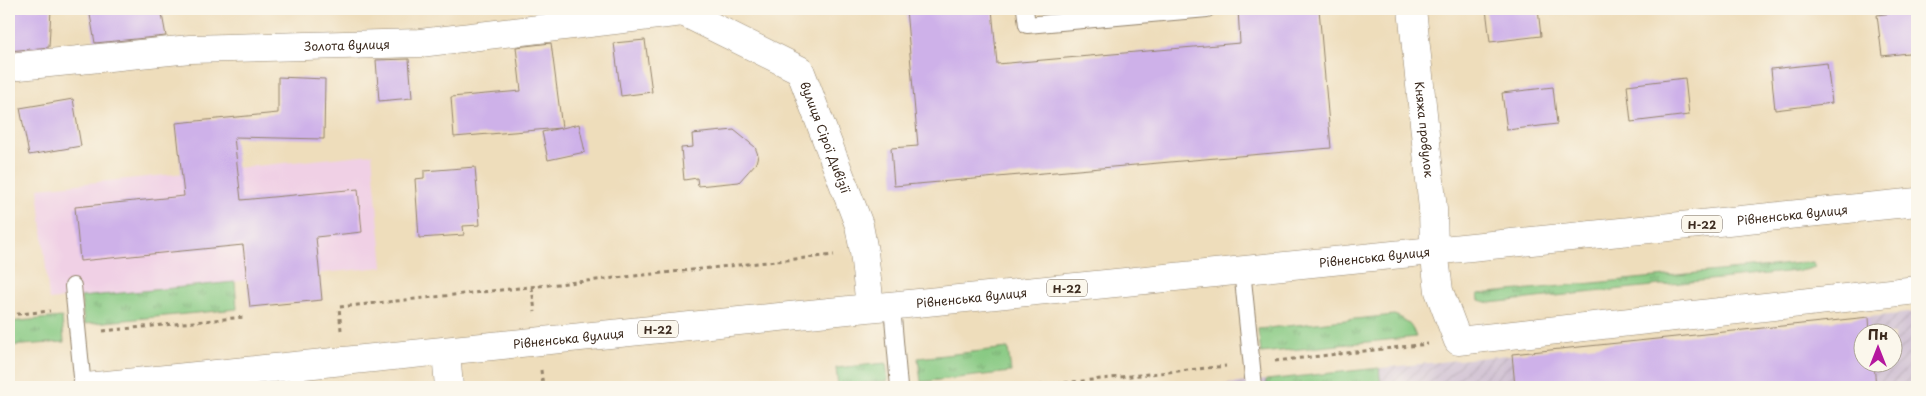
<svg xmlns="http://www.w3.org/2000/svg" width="1926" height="396" font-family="'Playpen Sans',sans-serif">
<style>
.built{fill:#f0d0e5}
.industrial{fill:url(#industrial-furrows);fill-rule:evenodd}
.grass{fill:url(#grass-tufts);stroke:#617a50}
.building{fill:#ceb1e9}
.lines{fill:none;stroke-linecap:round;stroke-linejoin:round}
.lane-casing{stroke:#94846c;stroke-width:18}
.street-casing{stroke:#94846c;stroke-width:29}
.secondary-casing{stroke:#94846c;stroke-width:29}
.primary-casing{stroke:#94846c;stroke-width:29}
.path{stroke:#94846c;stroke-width:3;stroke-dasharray:4 4;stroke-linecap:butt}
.lane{stroke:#fff;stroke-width:16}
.street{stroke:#fff;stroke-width:28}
.secondary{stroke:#fff;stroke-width:28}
.primary{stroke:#fff;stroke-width:28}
.labels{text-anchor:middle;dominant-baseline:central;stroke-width:4.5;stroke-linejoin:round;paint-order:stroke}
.shield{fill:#fbf7ec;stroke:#75685c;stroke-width:1}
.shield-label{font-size:11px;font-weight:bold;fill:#3b2a1e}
.street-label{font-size:12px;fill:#3b2a1e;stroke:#fbf7ec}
</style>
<defs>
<pattern id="industrial-furrows" width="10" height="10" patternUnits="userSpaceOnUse" patternTransform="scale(1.25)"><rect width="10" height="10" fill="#cebed2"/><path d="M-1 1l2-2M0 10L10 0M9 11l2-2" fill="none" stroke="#b2a3b4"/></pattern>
<pattern id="grass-tufts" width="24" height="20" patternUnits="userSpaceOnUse" patternTransform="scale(1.25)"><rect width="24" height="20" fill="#87c982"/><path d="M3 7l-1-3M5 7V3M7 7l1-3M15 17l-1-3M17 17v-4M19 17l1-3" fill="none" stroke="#70a36a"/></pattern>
</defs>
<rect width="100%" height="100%" fill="#fbf7ec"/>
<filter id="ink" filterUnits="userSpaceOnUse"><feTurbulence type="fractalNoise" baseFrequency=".02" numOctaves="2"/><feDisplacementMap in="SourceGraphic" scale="10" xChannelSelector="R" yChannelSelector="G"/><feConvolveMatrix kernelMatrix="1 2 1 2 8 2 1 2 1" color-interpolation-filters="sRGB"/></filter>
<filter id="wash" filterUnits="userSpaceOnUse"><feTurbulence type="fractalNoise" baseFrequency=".0096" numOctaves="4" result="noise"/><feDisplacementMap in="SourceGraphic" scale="20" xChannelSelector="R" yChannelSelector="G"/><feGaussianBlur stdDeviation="1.12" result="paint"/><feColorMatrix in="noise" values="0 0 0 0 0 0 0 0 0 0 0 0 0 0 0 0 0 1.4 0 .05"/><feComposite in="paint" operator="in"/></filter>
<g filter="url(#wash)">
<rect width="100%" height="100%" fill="#edb"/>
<!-- built -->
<path class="built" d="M372,154L383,267L49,300L38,188Z"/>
<!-- industrial -->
<path class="industrial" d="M1917,312V387H1198L1266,380ZM1864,334H1894V364H1864Z"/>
<!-- grass -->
<path class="grass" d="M1813,262L1815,267L1805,270L1489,303L1479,300L1478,294Z
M235,282L237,309L84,324L81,297Z
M1394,315C1406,319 1412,325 1416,337L1261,353L1258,329Z
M62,317L64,342L9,346V322Z
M1008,348L1011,372L921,382L918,358Z
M886,363L888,381L838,386L836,368Z
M1379,368L1381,387H1266V380Z"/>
<g id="blocks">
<!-- building -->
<path class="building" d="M9,9H51L49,47L9,51Z
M89,9H161L166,36L95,43Z
M906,9H992L997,64L1240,43L1238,9H1319L1331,148L894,186L891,148L918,146Z
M1486,9H1538L1541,36L1490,42Z
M1917,10V52L1882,56L1877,15Z
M645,40L652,92L621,96L614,43Z
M551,43L562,128L579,124L585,152L548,160L542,132L561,128L454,137L451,97L521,91L516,47Z
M409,59L412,98L379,101L376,60Z
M1827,63L1832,103L1775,110L1771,69Z
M278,77L325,79L324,139L234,137L241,200L358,189L362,232L316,237L322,300L250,307L243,245L80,261L75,207L184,196L176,123L278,113Z
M1685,78L1689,115L1631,122L1627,85Z
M1553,87L1557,124L1507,130L1502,93Z
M73,99L81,146L29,155L20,108Z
M734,130L755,147L758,155L756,163L739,182L698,186L697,178L684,180L681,148L693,147L692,134Z
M475,167L480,225L463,226L464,235L419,238L415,179L424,178V171Z
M1869,317L1870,334H1864V364H1874L1876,387H1515L1512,354Z"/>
</g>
</g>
<g filter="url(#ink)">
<use href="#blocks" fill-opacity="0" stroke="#94846c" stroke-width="1"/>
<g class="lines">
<defs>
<path id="lane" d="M1025,9L1027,25L1207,9
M1242,270L1254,387
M73,286L83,387
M892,306L899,387"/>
<g id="street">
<path id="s1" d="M681,9L683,12L800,70L859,225L864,252L870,307"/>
<path id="s2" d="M1412,9L1433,209L1434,250L1439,291L1458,341L1917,290"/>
<path id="s3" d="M9,67L190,49L420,43L683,12"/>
</g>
<path id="secondary" d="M446,352L449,387"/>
<g id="primary">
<path id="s4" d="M86,387L1917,202"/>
</g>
</defs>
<!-- lane casing -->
<use href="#lane" class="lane-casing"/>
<!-- street casing -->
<use href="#street" class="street-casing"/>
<!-- secondary casing -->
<use href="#secondary" class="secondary-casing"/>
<!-- primary casing -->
<use href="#primary" class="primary-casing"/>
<!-- path -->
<path class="path" d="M532,287L535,312
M9,315L50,311
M341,330L339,307L834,255
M103,331L244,317
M1275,361L1428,344
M541,370L543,387
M1025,387L1226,366"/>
<!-- lane -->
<use href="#lane" class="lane"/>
<!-- street -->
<use href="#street" class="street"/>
<!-- secondary -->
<use href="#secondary" class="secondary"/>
<!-- primary -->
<use href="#primary" class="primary"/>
</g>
</g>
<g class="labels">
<!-- shield labels -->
<g class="shield">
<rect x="1682" y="215.5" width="40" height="17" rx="4"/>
<rect x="1047" y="279.5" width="40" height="17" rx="4"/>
<rect x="638" y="320.5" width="40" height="17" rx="4"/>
</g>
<g class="shield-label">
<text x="1702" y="224">Н-22</text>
<text x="1067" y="288">Н-22</text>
<text x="658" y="329">Н-22</text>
</g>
<!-- street labels -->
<g class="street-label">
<text stroke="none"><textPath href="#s3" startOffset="339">Золота вулиця</textPath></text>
<text stroke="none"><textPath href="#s2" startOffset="121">Княжа провулок</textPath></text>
<text stroke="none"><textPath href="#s1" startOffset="206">вулиця Сірої Дивізії</textPath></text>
<text stroke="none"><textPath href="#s4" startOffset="1715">Рівненська вулиця</textPath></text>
<text stroke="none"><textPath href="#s4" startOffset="1295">Рівненська вулиця</textPath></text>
<text stroke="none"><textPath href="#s4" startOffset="890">Рівненська вулиця</textPath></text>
<text stroke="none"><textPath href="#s4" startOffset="485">Рівненська вулиця</textPath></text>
</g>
</g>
<!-- margin -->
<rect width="1926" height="396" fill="none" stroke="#fbf7ec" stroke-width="30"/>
<!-- north arrow -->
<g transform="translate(1878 348)"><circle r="24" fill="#fbf7ec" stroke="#aea59a"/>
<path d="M0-4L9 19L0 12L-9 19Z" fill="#b5179e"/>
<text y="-8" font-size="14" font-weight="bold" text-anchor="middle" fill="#3b2a1e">Пн</text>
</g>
</svg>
